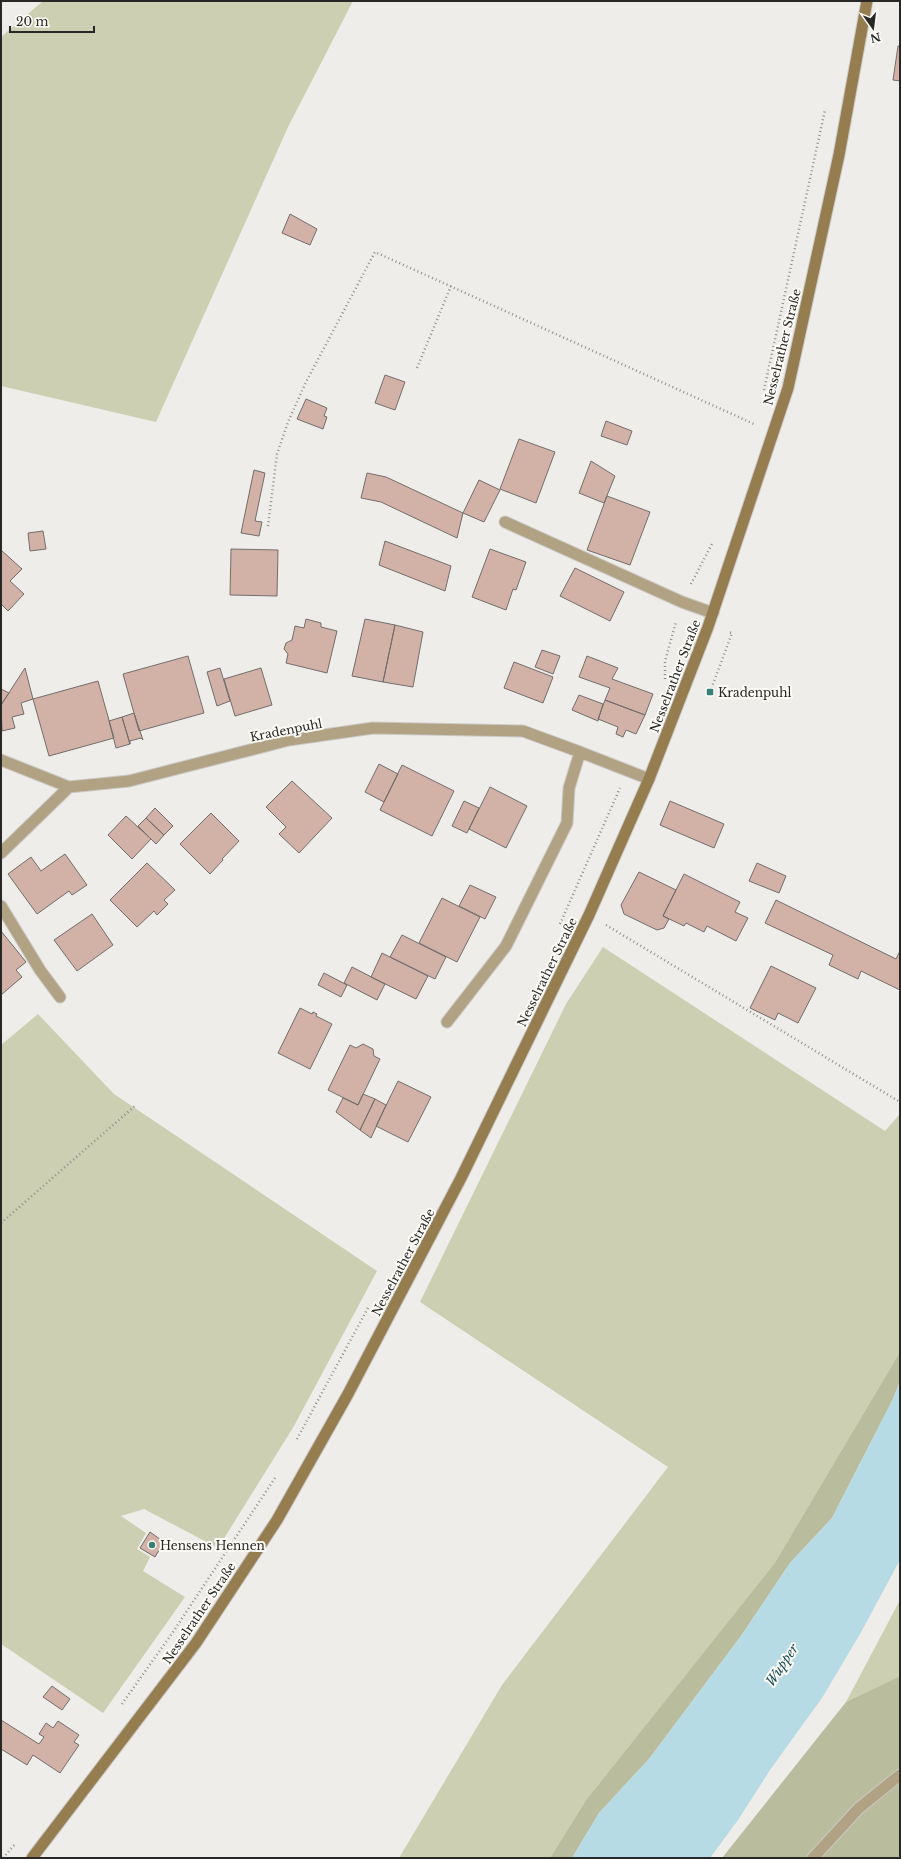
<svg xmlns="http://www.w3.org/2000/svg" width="901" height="1859" font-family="'Libre Baskerville',serif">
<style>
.green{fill:#cdcfb2}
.forest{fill:#babc9e}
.water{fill:#b6dbe5}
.building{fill:#d2b2a6;stroke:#726d6c}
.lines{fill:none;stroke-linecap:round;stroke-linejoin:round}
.service-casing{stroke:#cbc9c6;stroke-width:13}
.minor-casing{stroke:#cbc9c6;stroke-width:13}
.secondary-casing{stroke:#cbc9c6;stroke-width:13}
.path{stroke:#8f8e8b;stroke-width:2.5;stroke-dasharray:1 3;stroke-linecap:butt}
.service{stroke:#b2a284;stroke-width:11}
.minor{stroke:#b2a284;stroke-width:11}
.secondary{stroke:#957d4f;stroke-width:11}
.poi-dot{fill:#397f76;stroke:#fdfbf6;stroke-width:1.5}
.labels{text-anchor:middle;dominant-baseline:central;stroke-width:4;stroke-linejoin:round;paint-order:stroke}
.street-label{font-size:12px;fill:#272725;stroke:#fdfbf6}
.poi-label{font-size:12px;fill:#272725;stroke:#fdfbf6;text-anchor:start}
.water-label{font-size:13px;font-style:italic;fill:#184c58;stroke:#fdfbf6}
</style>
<rect width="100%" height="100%" fill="#efede9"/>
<!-- green -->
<path class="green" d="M43,1H353L288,127L156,422L1,386V37Z
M603,947L885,1131L899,1115L900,1116V1352L774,1564L586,1800L550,1858H399L502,1685L668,1467L420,1302L566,1004Z
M38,1014L114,1094L377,1271L294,1426L218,1548L144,1509L121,1516L146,1533L137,1549L150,1557L143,1571L185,1597L103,1713L1,1644V1045Z
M900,1600V1676L846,1702Z"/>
<!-- forest -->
<path class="forest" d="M900,1352V1381L893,1399L832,1518L790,1563L741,1636L649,1759L599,1813L572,1858H550L586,1800L774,1564Z
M900,1676V1858H722L846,1702Z"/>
<!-- water -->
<path class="water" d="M900,1381V1560L860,1634L822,1698L770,1770L738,1820L710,1858H572L599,1813L649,1759L741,1636L790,1563L832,1518L893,1399Z"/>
<!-- building -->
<path class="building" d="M898,46H900V81L893,80Z
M290,214L317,229L310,245L282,233Z
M385,375L405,382L395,410L375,403Z
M306,399L327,408L324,416L327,417L323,429L297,419Z
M606,421L632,431L627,445L601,436Z
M519,439L555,452L536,503L500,489Z
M591,461L615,476L604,503L579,493Z
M254,470L265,473L255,521L262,522L259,536L241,533Z
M367,473L386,477L463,513L457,538L381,502L361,498Z
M479,480L500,490L484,522L463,513Z
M607,496L650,512L630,565L587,550Z
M43,531L46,549L30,551L28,533Z
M385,541L451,566L445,591L379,565Z
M231,549L278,550L277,596L230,595Z
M490,549L526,562L516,590L513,589L506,610L472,597Z
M1,550L22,569L10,581L24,594L8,611L1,604Z
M575,568L624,592L610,621L560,596Z
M306,619L321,623V627L337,631L327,673L286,663L288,654L284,649L286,643L292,640L295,626L304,628Z
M365,619L395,625L383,682L352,676Z
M395,625L423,632L413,687L383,682Z
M542,650L560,656L553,674L535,667Z
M188,656L204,713L139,731L123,674Z
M587,656L618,668L612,679L653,694L645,715L605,700L610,688L579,677Z
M514,662L553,677L543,703L504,688Z
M25,668L33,699L21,703L24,714L12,717L15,728L2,731L1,705Z
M220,668L230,701L217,706L207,672Z
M261,668L272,705L235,716L224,679Z
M98,681L114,738L49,756L33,699Z
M1,689L9,693L1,705Z
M579,695L603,704L598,721L572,710Z
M605,700L645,715L636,734L626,730L623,737L616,734L618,727L598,719Z
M134,713L143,740L141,738L130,741V744L122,717Z
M122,717L130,744L116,748L109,721Z
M379,764L398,774L384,802L365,792Z
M402,765L454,791L432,836L380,810Z
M292,781L332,818L299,853L279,834L286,827L266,807Z
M490,787L527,806L506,848L469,829Z
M464,801L479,808L467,833L452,826Z
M670,801L724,824L714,848L660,825Z
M155,808L173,826L164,835L146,818Z
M211,813L239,841L222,859L223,860L210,874L180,844Z
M126,816L151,839L132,859L108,835Z
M146,818L164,835L156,844L138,826Z
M65,854L87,885L72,895L69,891L37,914L8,874L31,857L41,871Z
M147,863L175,890L164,900L168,904L157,915L154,911L137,927L110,900Z
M757,863L786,876L779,893L749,881Z
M639,872L676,890L663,916L669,919L664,928L657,930L624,914L621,905Z
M684,874L740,902L735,912L748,918L736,941L707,926L704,932L686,923L684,926L663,916Z
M470,885L496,897L485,919L459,906Z
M442,898L480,917L457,962L419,943Z
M776,900L896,959L900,951V990L861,971L858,979L829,965L833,955L765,923Z
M92,914L113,945L77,971L54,940Z
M1,931L26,962L16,970L22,977L1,995Z
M402,935L446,957L435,979L390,957Z
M382,953L428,976L416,999L371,977Z
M771,966L816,988L798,1023L778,1013L775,1020L750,1008Z
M352,967L385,984L377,1000L344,983Z
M324,973L347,985L341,997L318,985Z
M300,1008L312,1014L313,1012L317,1014L316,1016L332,1024L310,1069L278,1053Z
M363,1044L373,1049L374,1056L380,1059L358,1105L328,1090L350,1045L356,1048Z
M398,1081L431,1097L408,1142L376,1126Z
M363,1094L375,1099L360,1130L336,1112L343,1098L358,1105Z
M375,1099L386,1105L371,1138L360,1130Z
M150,1532L164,1542L155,1557L140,1548Z
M52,1686L70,1699L62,1710L43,1697Z
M1,1720L39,1744L44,1737L39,1734L46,1723L53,1728L58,1721L79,1735L74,1742L79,1745L60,1773L33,1755L27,1765L1,1749Z"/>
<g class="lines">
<defs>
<path id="service" d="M505,522L682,602L713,613"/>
<path id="minor" d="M1,760L69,787L129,781L289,740L373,728L523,731L580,752
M1,853L69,787
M1,906L40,970L60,997
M447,1022L506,946L567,823L569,788L580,752L649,779
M813,1858L859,1808L900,1775"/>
<path id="secondary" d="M32,1858L196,1643L277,1520L348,1394L461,1178L589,915L649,779L708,627L788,388L839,155L867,1"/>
</defs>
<!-- service casing -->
<use href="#service" class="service-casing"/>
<!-- minor casing -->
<use href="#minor" class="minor-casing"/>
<!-- secondary casing -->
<use href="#secondary" class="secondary-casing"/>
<!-- path -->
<path class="path" d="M417,368L451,286
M764,390L825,110
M268,526L277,454L288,422L306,382L375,252L754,424
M691,584L713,542
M665,679V661L676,622
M710,692L732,633L728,632
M560,924L620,788
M606,925L900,1102
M1,1223L136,1105
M297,1439L369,1306
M122,1704L173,1632L275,1478
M3,1858L16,1843"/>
<!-- service -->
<use href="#service" class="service"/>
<!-- minor -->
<use href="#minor" class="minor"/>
<!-- secondary -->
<use href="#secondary" class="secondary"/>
</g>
<!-- markers -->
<g class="poi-dot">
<rect x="706" y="688" width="8" height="8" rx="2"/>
<circle cx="152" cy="1545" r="4"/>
</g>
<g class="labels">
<!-- street labels -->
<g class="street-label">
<text transform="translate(782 347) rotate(-76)">Nesselrather Straße</text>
<text transform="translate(675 676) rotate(-69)">Nesselrather Straße</text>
<text transform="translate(286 730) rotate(-11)">Kradenpuhl</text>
<text transform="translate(547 972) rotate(-64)">Nesselrather Straße</text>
<text transform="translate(403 1262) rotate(-62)">Nesselrather Straße</text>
<text transform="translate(199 1613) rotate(-56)">Nesselrather Straße</text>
</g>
<!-- poi labels -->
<g class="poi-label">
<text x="718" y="692">Kradenpuhl</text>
<text x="160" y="1545">Hensens Hennen</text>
</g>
<!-- water labels -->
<g class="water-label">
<text transform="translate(782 1665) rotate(-56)">Wupper</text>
</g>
</g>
<!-- border -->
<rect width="901" height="1859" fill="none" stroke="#272725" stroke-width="4"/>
<!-- north arrow -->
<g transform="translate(873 28) rotate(166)" stroke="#fdfbf6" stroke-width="3" paint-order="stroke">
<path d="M0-3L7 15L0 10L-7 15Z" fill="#272725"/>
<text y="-6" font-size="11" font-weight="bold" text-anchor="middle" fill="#272725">N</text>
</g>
<!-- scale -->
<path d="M10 26v6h84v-6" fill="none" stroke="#272725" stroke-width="2"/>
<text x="16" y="26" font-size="12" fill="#272725" stroke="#fdfbf6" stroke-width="3" paint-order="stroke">20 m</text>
</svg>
